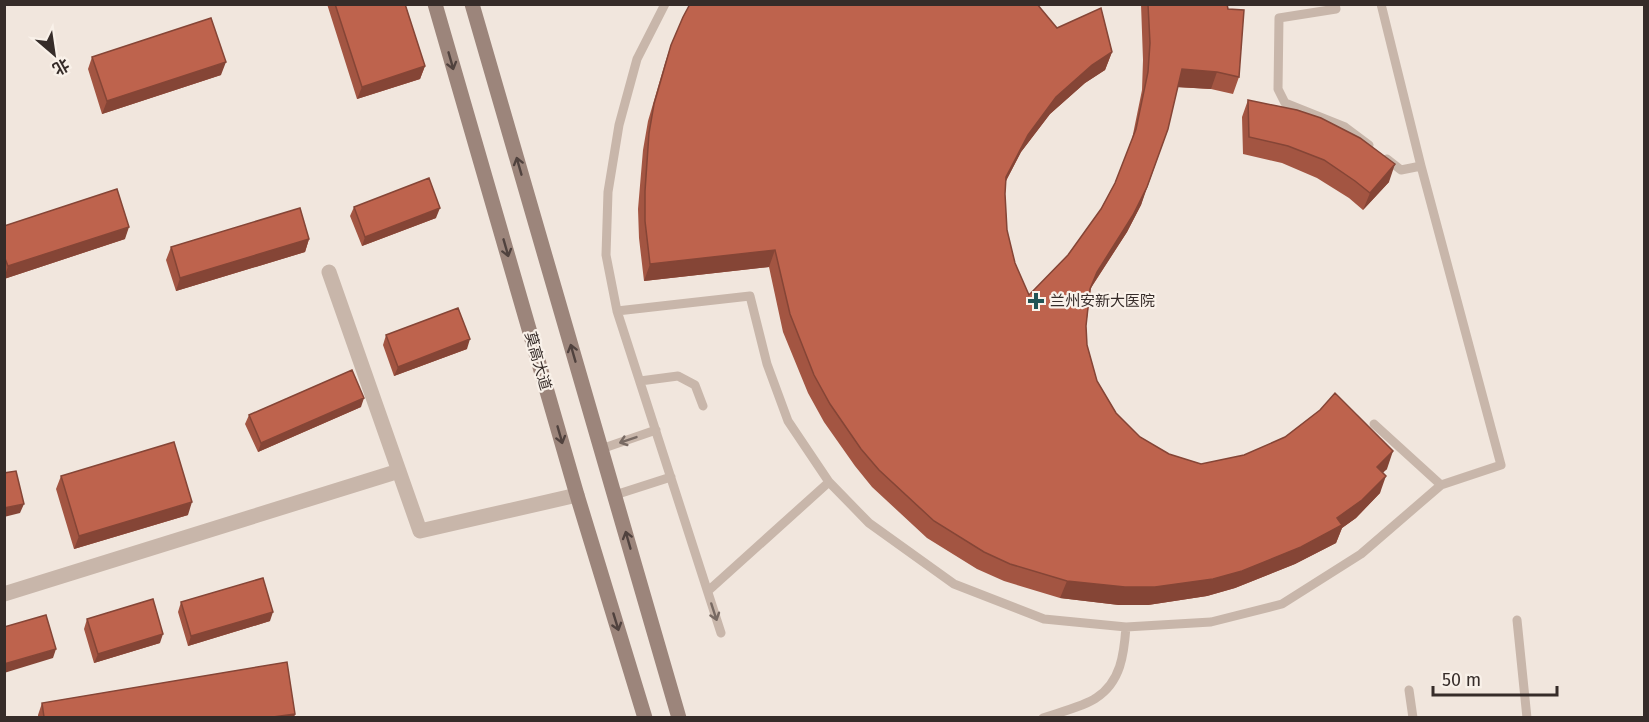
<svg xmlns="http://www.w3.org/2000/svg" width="1649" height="722" font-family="'Fira Sans','Noto Sans SC',sans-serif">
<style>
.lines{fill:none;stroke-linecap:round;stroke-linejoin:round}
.service{stroke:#c8b6aa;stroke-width:9}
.minor{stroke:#c8b6aa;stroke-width:15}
.secondary{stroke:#9c857b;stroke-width:15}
.wall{fill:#a35542}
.shaded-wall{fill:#854536}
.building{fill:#be634d;stroke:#854536;stroke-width:1.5}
.oneway{stroke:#50423e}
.oneway2{stroke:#786a63}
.poi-dot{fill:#215455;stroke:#f9f1e9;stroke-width:2}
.labels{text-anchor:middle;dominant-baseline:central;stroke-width:4.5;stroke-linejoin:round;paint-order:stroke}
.poi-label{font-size:15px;fill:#362c29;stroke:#f9f1e9;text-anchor:start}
.street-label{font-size:15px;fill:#362c29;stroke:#f9f1e9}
</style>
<rect width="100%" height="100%" fill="#f1e6dd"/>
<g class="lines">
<!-- service -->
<path class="service" d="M665,4L637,59L619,125L608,192L606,255L617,311L721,633
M1335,4L1336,9L1279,18L1278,89L1285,103L1345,127L1369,145
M1387,159L1401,170L1421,166
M617,311L750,296L767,364L788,421L829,482L869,523L954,584L1044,619L1126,627L1211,622L1282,604L1361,554L1441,485L1501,465L1421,166L1381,4
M640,381L678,376L695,385L703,406
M1374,424L1441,485
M601,449L656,430
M615,495L671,477
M708,591L829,482
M1517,620L1527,718
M1409,690L1413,718
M1043,718C1057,713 1085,706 1096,698C1121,682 1124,654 1126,627"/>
<!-- minor -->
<path class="minor" d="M329,272L420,531L577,495
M4,594L399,471"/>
<!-- secondary -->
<path class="secondary" d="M435,4L577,495L645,718
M472,4L679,718"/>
</g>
<!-- wall -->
<path class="wall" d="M327,4H405L425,66L420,79L357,99Z
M1141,4H1227L1239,77L1233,94L1211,89L1178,87L1141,205L1127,232L1091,288L1086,326L1087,345L1097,381L1116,413L1140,437L1169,454L1201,464L1387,469L1383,472L1380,493L1356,518L1342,528L1336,543L1295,564L1235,588L1207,596L1148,605H1119L1060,598L1004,581L977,569L927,538L872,487L855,466L824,422L808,393L783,332L769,267L644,281L639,238L638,209L643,150L648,121L665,63L671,45L1057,28L1112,52L1105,70L1085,83L1050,114L1021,152L1005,183V194L1007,230L1015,263L1029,295L1068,255L1101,209L1115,183L1131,144L1142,90L1143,60Z
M92,57L221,75L102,114L88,69Z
M1248,100L1389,182L1363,210L1349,198L1317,178L1282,163L1243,154L1242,117Z
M354,207L436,218L362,246L350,216Z
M4,226L125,239L4,279Z
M309,239L305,252L176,291L166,260L171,247Z
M386,335L467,349L394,376L383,345Z
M361,407L258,452L245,424L249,415Z
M61,476L188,515L74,549L56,489Z
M181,602L270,621L188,646L178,612Z
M87,619L160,643L94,663L84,629Z
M42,703L295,714L294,717H38V715Z"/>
<!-- shaded-wall -->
<path class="shaded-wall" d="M1112,52L1105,70L1085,83L1050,114L1021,152L999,194L1006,177L1028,135L1056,97L1092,65Z
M226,62L221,75L102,114L107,101Z
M425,66L420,79L357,99L362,87Z
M1182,69L1217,72L1211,89L1175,87Z
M1168,129L1141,205L1127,232L1090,289L1097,272Z
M1395,164L1389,182L1363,210L1370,193Z
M440,208L436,218L362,246L365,237Z
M129,227L125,239L4,279L8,266Z
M309,239L305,252L176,291L180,278Z
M775,250L769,267L644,281L650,264Z
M470,339L467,349L394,376L398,367Z
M364,398L361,407L258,452L261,443Z
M1393,451L1387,469L1371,484L1377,467Z
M1386,476L1380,493L1356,518L1342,528L1336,543L1295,564L1235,588L1207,596L1148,605H1119L1060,598L1067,581L1337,518Z
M192,502L188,515L74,549L79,536Z
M24,504L20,513L4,517V508Z
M273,612L270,621L188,646L191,636Z
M163,634L160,643L94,663L98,654Z
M56,649L53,658L4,673V664Z
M295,714L294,717H273Z"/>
<!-- building -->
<path class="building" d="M335,4H405L425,66L362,87Z
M690,4H1037L1057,28L1101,8L1112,52L1092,65L1056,97L1028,135L1006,177L1005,194L1007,230L1015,263L1029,295L1068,255L1101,209L1115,183L1136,129L1148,72L1150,43L1148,4H1227L1228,9L1244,10L1239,77L1217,72L1182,69L1168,129L1147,187L1133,215L1097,272L1090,289L1086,326L1087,345L1097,381L1116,413L1140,437L1169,454L1201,464L1244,455L1285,437L1320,410L1335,393L1393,451L1377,467L1386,476L1362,500L1337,518L1342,525L1301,547L1242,571L1213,579L1155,587H1125L1067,581L1010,564L984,552L934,521L879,470L861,449L830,404L814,375L790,314L775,250L650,264L645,221V191L649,133L654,104L671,45L683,17Z
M211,18L226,62L107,101L92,57Z
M1248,100L1297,110L1321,118L1360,138L1395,164L1370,193L1355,181L1324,160L1288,146L1249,137Z
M429,178L440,208L365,237L354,207Z
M117,189L129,227L8,266L4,256V226Z
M300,208L309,239L180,278L171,247Z
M458,308L470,339L398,367L386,335Z
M352,370L364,398L261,443L249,415Z
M174,442L192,502L79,536L61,476Z
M16,471L24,504L4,508V473Z
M263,578L273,612L191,636L181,602Z
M153,599L163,634L98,654L87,619Z
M46,615L56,649L4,664V627Z
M287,662L295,714L273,717H44L42,703Z"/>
<!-- one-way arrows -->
<defs><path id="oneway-shaft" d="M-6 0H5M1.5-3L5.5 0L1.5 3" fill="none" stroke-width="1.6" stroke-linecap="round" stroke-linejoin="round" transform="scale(1.5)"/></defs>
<g class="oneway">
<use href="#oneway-shaft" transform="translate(451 61) rotate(74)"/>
<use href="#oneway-shaft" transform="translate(519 166) rotate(-106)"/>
<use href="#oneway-shaft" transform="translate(506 248) rotate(74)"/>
<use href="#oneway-shaft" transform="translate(573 353) rotate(-106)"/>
<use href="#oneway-shaft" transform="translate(560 435) rotate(74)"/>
<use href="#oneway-shaft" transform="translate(628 540) rotate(-106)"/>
<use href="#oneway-shaft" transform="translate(616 622) rotate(73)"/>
</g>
<g class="oneway2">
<use href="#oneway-shaft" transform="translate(628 440) rotate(161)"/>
<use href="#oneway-shaft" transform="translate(714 612) rotate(72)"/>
</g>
<!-- markers -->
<path class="poi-dot" d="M1033 292h6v6h6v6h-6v6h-6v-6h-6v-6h6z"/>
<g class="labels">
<!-- poi labels -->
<g class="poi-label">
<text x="1050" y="301">兰州安新大医院</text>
</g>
<!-- street labels -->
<g class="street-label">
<text transform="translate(538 361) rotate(74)">莫高大道</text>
</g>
</g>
<!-- border -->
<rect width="1649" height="722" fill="none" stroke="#362c29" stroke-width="12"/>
<!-- north arrow -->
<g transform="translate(54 54) rotate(151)" stroke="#f9f1e9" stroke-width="4.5" paint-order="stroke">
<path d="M0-4.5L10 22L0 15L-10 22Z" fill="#362c29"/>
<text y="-9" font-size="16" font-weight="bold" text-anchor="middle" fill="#362c29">北</text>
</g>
<!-- scale -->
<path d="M1433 686v9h124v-9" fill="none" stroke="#362c29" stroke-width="3"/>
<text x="1442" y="686" font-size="18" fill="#362c29" stroke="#f9f1e9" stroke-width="4.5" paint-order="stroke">50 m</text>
</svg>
